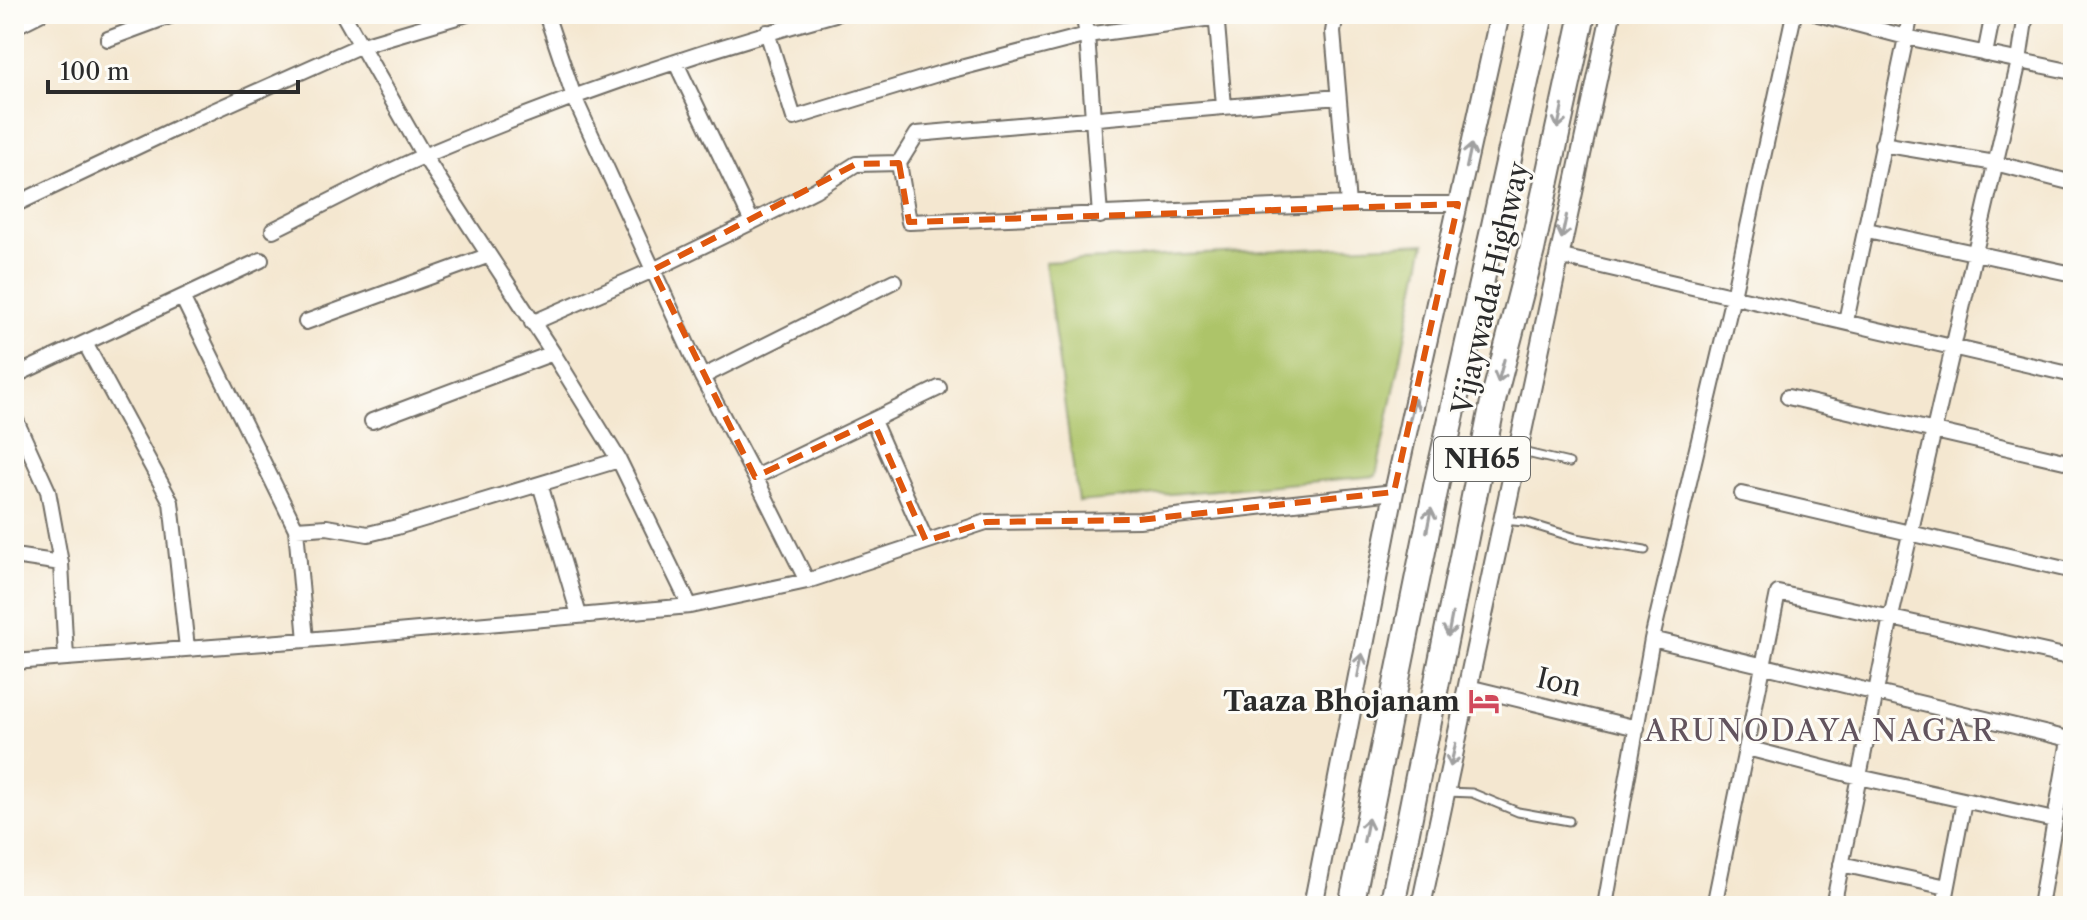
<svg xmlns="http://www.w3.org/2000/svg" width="2087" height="920" font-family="'Libre Caslon Text',serif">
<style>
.grass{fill:#adc469;stroke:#6c784a;stroke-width:2}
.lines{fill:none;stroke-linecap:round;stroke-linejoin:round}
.service-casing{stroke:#716d65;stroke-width:11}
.minor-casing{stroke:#716d65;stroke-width:18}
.tertiary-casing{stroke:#716d65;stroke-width:22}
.trunk-casing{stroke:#716d65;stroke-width:28}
.service{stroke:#fff;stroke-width:7}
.minor{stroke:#fff;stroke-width:14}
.tertiary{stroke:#fff;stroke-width:18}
.trunk{stroke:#fff;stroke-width:24}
.oneway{stroke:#a0a0a0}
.marked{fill:none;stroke:#df570e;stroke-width:6;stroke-dasharray:16 10;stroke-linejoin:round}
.labels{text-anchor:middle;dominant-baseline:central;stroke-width:6;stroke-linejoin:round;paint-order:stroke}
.shield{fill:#fdfcf7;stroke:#6a6a68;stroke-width:2}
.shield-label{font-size:26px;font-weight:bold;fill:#2b2b2b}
.street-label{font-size:28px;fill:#2b2b2b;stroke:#fdfcf7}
.poi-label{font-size:28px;font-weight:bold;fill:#2b2b2b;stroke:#fdfcf7;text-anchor:end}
.neighbourhood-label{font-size:30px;letter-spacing:2px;fill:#62545e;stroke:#fdfcf7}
</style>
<rect width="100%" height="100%" fill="#fdfcf7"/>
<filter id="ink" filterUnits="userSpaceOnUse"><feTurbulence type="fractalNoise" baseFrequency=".0125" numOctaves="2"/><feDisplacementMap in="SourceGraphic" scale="16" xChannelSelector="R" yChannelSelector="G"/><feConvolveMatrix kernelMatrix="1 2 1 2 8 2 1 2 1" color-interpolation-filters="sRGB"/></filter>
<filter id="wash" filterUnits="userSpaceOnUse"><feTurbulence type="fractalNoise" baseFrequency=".006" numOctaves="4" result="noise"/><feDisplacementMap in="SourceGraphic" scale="32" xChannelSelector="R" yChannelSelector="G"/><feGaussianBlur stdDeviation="1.8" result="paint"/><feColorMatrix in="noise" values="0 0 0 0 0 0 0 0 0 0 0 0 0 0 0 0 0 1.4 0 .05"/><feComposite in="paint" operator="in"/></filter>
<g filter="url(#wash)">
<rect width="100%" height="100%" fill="#f4e7d0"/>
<!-- grass -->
<path class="grass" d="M1425,243L1376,476L1078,502L1045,262Z"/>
</g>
<g filter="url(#ink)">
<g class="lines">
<defs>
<path id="service" d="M1518,451L1569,463
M1503,520L1524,522L1576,538L1645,550
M1446,792L1472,793L1518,812L1569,821"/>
<path id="minor" d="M343,14L424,156L553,353L619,460L690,606
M546,14L574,97L702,377L755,477L807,581
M1083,14L1087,35L1100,216
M1336,14L1333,32L1348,204
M1818,14L1906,37L2073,72
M14,27L40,14
M767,32L794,118L941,73L1087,35L1219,17
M108,39L175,14
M1985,54L1993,14
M676,63L752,222
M1338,97L917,134L899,163L909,222L1348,204H1458
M1224,106L1217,24L1219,17L1229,14
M1882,144L1995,163L2073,183
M14,205L202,116L359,46L467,14
M273,230C324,205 374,177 426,155C558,99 696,52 835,14
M1867,230L2073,274
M1558,256L2073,375
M183,299L296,529L306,640
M1846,321L1911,14
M306,322L487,256
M532,323L653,270L752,222L815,190L856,164L899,163
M85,343L171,502L187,648
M14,376L261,260
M702,377L894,281
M1788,397L2073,463
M14,416L48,491L61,563L66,658
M372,421L553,353
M873,421L926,541
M755,477L939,388
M540,484L579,615
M1742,494L2073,571
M296,529L327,527L368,534L397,527L619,460
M14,556L61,563
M1652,639L2073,740
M14,662L306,640L690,606L807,581L986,522L1139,520L1394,492
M1468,687L1637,728
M1747,748L1859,777L2054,820
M1841,864L1947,887
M1605,906L1652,639L1733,296L1794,14
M1714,906L1778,593L2073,658
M1833,906L1891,617L2019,61L2026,14
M1944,906L1964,801
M2040,906L2069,740"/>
<path id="tertiary" d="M1313,906L1394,492L1500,14
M1421,906L1611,14"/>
<path id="trunk" d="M1351,906L1437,482L1541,14
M1392,906L1494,397L1532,250L1583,14"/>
</defs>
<!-- service casing -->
<use href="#service" class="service-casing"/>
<!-- minor casing -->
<use href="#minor" class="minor-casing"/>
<!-- tertiary casing -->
<use href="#tertiary" class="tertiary-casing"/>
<!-- trunk casing -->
<use href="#trunk" class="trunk-casing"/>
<!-- service -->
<use href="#service" class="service"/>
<!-- minor -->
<use href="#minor" class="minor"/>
<!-- tertiary -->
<use href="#tertiary" class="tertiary"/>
<!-- trunk -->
<use href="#trunk" class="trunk"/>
</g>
<!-- one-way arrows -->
<defs><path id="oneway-shaft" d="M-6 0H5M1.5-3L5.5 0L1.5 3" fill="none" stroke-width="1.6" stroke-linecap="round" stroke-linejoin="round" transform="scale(2)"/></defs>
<g class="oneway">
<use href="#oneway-shaft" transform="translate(1560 117) rotate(102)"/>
<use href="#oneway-shaft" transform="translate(1469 156) rotate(-78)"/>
<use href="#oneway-shaft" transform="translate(1564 227) rotate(102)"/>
<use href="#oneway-shaft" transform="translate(1501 371) rotate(105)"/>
<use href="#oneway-shaft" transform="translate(1412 410) rotate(-77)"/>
<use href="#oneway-shaft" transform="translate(1429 520) rotate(-79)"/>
<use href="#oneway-shaft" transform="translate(1450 625) rotate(101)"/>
<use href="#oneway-shaft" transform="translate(1360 665) rotate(-79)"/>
<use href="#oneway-shaft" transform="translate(1453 755) rotate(103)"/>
<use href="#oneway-shaft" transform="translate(1366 830) rotate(-79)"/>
</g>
</g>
<!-- marked area -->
<path class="marked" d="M899,163L909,222L1458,204L1394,492L1139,520L986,522L926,541L873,421L755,477L653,270L856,164Z"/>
<!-- icons -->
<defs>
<symbol id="hotel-bare" viewBox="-9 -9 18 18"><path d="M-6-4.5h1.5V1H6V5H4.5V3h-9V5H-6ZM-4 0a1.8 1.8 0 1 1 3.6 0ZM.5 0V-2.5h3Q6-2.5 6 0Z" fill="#d1495b" stroke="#fdfcf7" stroke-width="2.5" paint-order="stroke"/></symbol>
</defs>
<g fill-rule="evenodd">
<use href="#hotel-bare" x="1462" y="679" width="44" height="44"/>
</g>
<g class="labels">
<!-- shield labels -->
<rect class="shield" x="1434" y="437" width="96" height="44" rx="6"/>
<g class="shield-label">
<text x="1482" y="459">NH65</text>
</g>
<!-- street labels -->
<g class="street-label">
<text transform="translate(1490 288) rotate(-77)">Vijaywada Highway</text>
<text transform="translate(1559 682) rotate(13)">Ion</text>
</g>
<!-- poi labels -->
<g class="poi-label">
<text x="1460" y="701">Taaza Bhojanam</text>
</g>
<!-- neighbourhood labels -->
<g class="neighbourhood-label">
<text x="1820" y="730">ARUNODAYA NAGAR</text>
</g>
</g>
<!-- margin -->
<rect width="2087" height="920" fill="none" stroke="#fdfcf7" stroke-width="48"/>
<!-- scale -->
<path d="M48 80v12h250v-12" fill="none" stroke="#2b2b2b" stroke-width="4"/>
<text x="60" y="80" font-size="24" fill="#2b2b2b" stroke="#fdfcf7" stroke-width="6" paint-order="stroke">100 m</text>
</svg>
